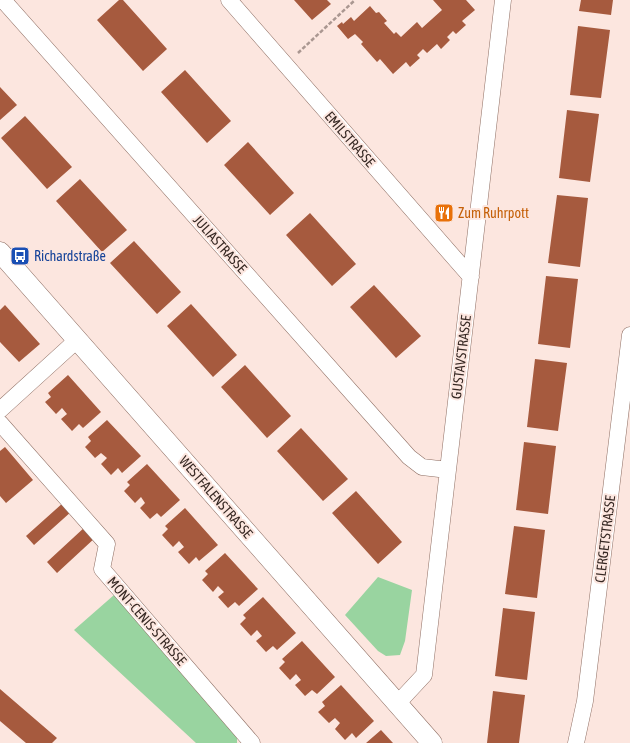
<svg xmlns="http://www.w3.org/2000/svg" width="630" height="743" font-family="'Asap Condensed',sans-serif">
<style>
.green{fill:#99d4a0}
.building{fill:#a65a3e}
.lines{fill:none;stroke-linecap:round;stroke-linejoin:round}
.minor-casing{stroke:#8f6f64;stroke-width:17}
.tertiary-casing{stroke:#8f6f64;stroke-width:21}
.path{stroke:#aa9791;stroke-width:2.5;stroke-dasharray:4 2;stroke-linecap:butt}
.minor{stroke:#fff;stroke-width:16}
.tertiary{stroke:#fff;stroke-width:20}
.labels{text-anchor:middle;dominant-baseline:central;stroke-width:4;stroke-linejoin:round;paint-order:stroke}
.street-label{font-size:14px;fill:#372924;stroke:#fce6df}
.food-label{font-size:14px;fill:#c56008;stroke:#fce6df;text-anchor:start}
.transit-label{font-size:14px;fill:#164399;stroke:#fce6df;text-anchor:start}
</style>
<rect width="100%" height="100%" fill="#fce6df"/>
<!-- green -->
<path class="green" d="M378,577L412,590L405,641L400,655L386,656L378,651L345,615Z
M114,595L229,726L237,737V743H196L74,630Z"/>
<!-- building -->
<path class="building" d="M119,0H123L167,49L143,71L97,20Z
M294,0H327L331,4L312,20Z
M433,0H466L475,10L462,21L466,25L456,34L453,31L447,37L450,40L441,49L437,44L427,53L423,49L417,55L420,58L410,67L406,62L393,74L380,59L377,62L361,44L363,42L355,34L348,39L337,26L342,22L343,24L351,17L354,21L370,6L376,13L379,12L387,21L384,23L394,34L396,32L401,37L417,22L422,28L442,10Z
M581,0H613L611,15L579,11Z
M578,26L610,30L601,98L570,95Z
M185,70L231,121L207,143L161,92Z
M0,87L17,105L0,120Z
M567,110L599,114L590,182L559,178Z
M25,116L72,167L47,189L1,138Z
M248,142L294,193L270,215L224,165Z
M80,179L127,230L102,252L56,201Z
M557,195L588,198L580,267L548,263Z
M310,213L356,264L332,286L286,235Z
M134,241L181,292L157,314L110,263Z
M546,276L578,279L570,348L538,344Z
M374,285L421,336L396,358L350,307Z
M191,304L237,355L213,377L167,326Z
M5,305L40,344L19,362L0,342V310Z
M535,359L567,363L558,431L527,427Z
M245,365L291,416L267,438L221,387Z
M68,375L101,412L83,428L79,424L72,431L61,419L67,414L62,408L56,414L45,402L51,397L48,393Z
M107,420L141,456L122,473L118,468L111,475L101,464L107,458L101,453L95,458L85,447L91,441L88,437Z
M301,428L348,479L323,501L277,451Z
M524,442L556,446L548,514L516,510Z
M5,447L33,480L6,503L0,496V451Z
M147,464L180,500L161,517L157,513L150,519L140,508L145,503L141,497L135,503L124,491L130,485L127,482Z
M356,491L402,542L378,564L332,513Z
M64,502L72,511L34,545L26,536Z
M185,508L218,545L199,561L196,557L189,564L178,552L184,547L179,541L173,547L162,535L168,529L165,526Z
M86,526L96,537L57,573L47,562Z
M514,526L545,530L537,598L505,594Z
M225,553L258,589L239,606L235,602L228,608L218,597L224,592L218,586L213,592L202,580L208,574L205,571Z
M263,597L296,633L277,650L273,646L266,652L256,641L262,636L257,630L251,636L240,624L246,618L243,615Z
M503,608L535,612L527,680L495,676Z
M302,641L335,677L317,694L312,690L305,696L295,685L301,680L296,674L290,680L279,668L285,662L282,659Z
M341,685L374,721L356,738L352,733L345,740L335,729L340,723L335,718L329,723L318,712L325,706L322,702Z
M0,689L57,738L52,743H26L0,721Z
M493,691L525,695L519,743H487Z
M381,730L393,743H366Z"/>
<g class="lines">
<defs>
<path id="minor" d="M3,0L409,457L422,467L448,470
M229,0L471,277
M0,410L77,340
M0,423L107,544L102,569L252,743
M397,704L424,675L503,0
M576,743L585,701L630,335"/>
<path id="tertiary" d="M0,252L432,743"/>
</defs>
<!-- minor casing -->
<use href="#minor" class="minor-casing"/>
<!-- tertiary casing -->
<use href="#tertiary" class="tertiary-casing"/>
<!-- path -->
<path class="path" d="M298,53L355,0"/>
<!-- minor -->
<use href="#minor" class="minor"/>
<!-- tertiary -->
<use href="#tertiary" class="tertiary"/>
</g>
<!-- icons -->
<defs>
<symbol id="restaurant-square" viewBox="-11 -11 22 22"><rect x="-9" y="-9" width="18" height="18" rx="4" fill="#e8710a" stroke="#fce6df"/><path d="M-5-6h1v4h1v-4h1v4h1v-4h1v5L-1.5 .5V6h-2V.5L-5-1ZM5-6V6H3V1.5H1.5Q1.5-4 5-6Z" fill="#fff"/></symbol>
<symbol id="bus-square" viewBox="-11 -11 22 22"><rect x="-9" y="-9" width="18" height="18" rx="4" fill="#1a4fb4" stroke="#fce6df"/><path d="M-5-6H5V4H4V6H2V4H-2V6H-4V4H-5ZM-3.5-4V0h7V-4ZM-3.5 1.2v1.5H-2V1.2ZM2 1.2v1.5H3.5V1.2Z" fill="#fff"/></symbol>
</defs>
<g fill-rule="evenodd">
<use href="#restaurant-square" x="433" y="202" width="22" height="22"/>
<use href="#bus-square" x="9" y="245" width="22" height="22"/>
</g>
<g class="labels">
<!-- street labels -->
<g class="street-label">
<text transform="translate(350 139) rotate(49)">EMILSTRASSE</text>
<text transform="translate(220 244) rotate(48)">JULIASTRASSE</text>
<text transform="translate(461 357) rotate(-83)">GUSTAVSTRASSE</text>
<text transform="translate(216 497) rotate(49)">WESTFALENSTRASSE</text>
<text transform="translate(605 539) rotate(-83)">CLERGETSTRASSE</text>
<text transform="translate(147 621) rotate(49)">MONT-CENIS-STRASSE</text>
</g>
<!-- food labels -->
<g class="food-label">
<text x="458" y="213">Zum Ruhrpott</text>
</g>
<!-- transit labels -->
<g class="transit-label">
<text x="34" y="256">Richardstraße</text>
</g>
</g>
</svg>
